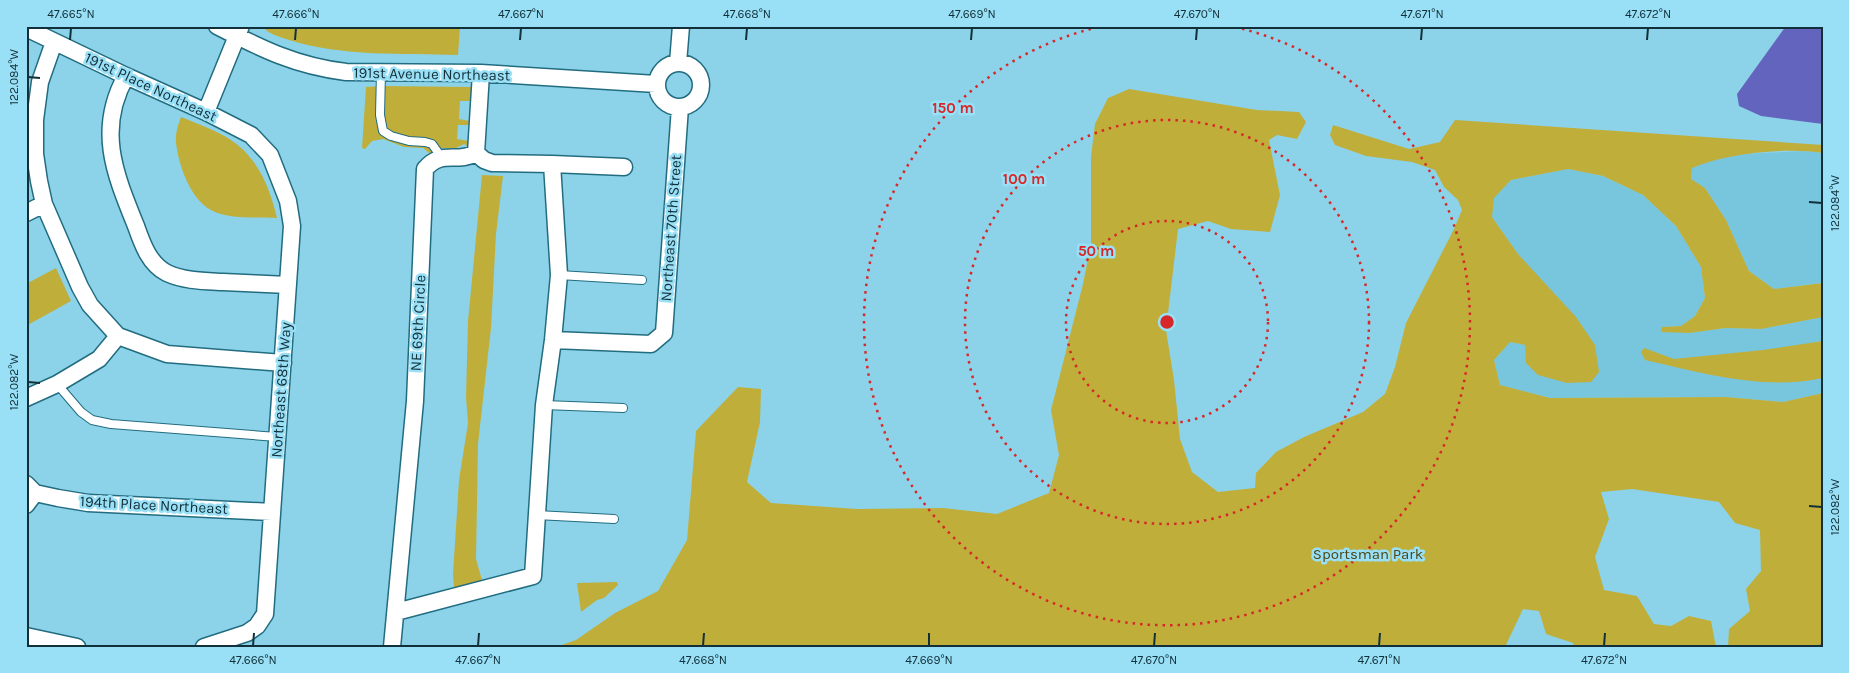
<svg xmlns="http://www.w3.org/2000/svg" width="1849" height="673" font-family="Karla,sans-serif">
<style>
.built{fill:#77c6de}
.green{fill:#c0ae3b}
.water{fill:#6364be}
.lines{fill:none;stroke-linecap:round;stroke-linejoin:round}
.stream{stroke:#6364be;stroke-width:4}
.lane-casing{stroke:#226c80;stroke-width:10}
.street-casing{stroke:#226c80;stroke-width:19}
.lane{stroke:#fff;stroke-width:8}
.street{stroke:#fff;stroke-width:16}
.ticks{fill:none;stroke:#123039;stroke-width:2}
.ring{fill:none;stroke:#d62828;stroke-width:2.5;stroke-dasharray:2.5 5}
.labels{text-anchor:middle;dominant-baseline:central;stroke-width:5;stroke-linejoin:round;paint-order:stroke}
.street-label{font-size:15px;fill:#123039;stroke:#99e0f7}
.park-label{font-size:15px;fill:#4c4515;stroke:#99e0f7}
.centre{fill:#d62828;stroke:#99e0f7;stroke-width:2.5}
.ring-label{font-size:15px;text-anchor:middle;font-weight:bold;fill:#d62828;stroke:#99e0f7;stroke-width:5;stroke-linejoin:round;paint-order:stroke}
.neatline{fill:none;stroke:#123039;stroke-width:2}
.ticks-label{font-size:12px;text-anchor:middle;fill:#123039}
</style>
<rect width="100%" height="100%" fill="#8cd3e9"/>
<!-- built -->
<path class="built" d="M1807,151L1823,153V283L1774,289L1749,271L1726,220L1705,188L1691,179L1692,168L1710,160L1743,154Z
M1568,169L1603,176L1643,195L1676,226L1701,267L1705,298L1695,316L1681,326L1662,327L1689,333L1726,328L1761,329L1823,317V393L1783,402L1726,397L1550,398L1500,385L1494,360L1510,342L1526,345L1538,375L1518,254L1492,217L1493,198L1511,180Z"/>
<!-- green -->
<path class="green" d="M262,26H460L458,55C401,53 344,57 289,40C280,37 268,34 262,26Z
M380,86L473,87L472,101H460L459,119L470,121V125H458L457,139L469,141L467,146L464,144L456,148H442L429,153L423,148L404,147L383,139L372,141L365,149L362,148L366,87Z
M1129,89L1257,110L1299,112L1306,122L1297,139L1277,135L1269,140L1280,195L1270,232L1231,229L1208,221L1178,229L1166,330L1174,380L1180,439L1192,472L1218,492L1255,488L1256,473L1276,452L1304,437L1363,412L1385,394L1395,367L1406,323L1454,229L1462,210L1458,200L1444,187L1435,170L1412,162L1366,156L1335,145L1330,135L1333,125L1409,149L1440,142L1455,120L1823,145V153C1785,147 1727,153 1692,168L1691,179L1705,188L1726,220L1749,271L1774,289L1823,283V317L1761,329L1726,328L1689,333L1661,332L1662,327L1681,326L1695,316L1705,298L1701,267L1676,226L1643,195L1603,176L1568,169L1511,180L1494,198L1492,217L1518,254L1576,317L1595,345L1599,372L1591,382L1567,383L1538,375L1526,363L1525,345L1510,342L1494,360L1500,385L1550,398L1726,397L1783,402L1823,393V647H1728L1729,629L1750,611L1746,589L1761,571L1760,530L1735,523L1719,502L1632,489L1601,492L1609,519L1595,557L1604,590L1637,596L1654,624L1671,626L1689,616L1711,621L1716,647H1574L1573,643L1546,634L1539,611L1523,609L1505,647H556L576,640L615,613L658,591L687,540L696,431L738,387L761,389L760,422L747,482L771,503L857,509L943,508L997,514L1049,493L1059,455L1051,410L1083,284L1091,244V157L1095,124L1108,98Z
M181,117C198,124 216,130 231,140C258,158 270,188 277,218C259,217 231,219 215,212C191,202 179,167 176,143C175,134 178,125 181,117Z
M482,175L503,176L496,234L491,328L478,444L476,559L482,580L454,588L453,574L459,480L468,423L466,397L468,321Z
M56,268L71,301L26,326V284Z
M1823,341V378C1763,391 1703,373 1645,360L1641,352L1644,348L1674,359L1763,350Z
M617,582L618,585L604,598L597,600L581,612L577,583Z"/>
<!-- water -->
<path class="water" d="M1786,26H1823V124L1761,116L1739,106L1737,94Z"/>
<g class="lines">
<!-- stream -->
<path class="stream" d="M1819,647L1823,646"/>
<defs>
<path id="lane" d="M381,72L380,115L383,131L391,136L409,141L425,142L432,144L442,158
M559,275L642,280
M57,384L81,412L92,420L111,424L277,437
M544,405L623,408
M536,515L614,519"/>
<path id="street" d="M217,26C262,49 296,66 346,72L481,73L656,84
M26,28L126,76L206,112L251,135L270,155L288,201L292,226L265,614L257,626L247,633L204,647
M54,42L40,82L35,120V154L39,181L44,204L80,287L90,305L118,336L167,354L283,363
M657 85a22 22 0 1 1 44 0a22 22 0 1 1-44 0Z
M678,63L681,26
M126,76C96,130 115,174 136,226C142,243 149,264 167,273C184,281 204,281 223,282C245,283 266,284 288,285
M206,112L241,26
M476,153L481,73
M552,164L624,167
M26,213L44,204
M553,340L651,344L664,333L680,107
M26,398L57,384L99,359L118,336
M26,484L35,493L26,505
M35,493L58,498L88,503L272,512
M26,636L77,647
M392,647L415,401L425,169C442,149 456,164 476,153L484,160L492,163L552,164L559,275L553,340L544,405L533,576L396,612"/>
</defs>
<!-- lane casing -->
<use href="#lane" class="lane-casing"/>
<!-- street casing -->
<use href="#street" class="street-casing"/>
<!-- lane -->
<use href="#lane" class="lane"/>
<!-- street -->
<use href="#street" class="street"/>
</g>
<!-- ticks -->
<path class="ticks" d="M70,40L71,28M295,40L296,28M520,40L521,28M746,40L747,28M971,40L972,28M1196,40L1197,28M1421,40L1422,28M1647,40L1648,28M28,77L40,78M1809,202L1822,203M28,382L40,383M1809,506L1822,507M253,646L254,633M478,646L479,633M703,646L704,633M929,646V633M1154,646L1155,633M1379,646L1380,633M1604,646L1605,633"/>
<!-- distance rings -->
<g class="ring">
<circle cx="1167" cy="322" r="101"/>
<circle cx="1167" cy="322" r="202"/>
<path d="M1235 27A303 303 0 1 1 1099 27"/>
</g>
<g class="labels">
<!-- street labels -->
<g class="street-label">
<text transform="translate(432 74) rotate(1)">191st Avenue Northeast</text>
<text transform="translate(151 87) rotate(25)">191st Place Northeast</text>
<text transform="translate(671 228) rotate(-86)">Northeast 70th Street</text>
<text transform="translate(418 323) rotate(-87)">NE 69th Circle</text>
<text transform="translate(281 390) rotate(-86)">Northeast 68th Way</text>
<text transform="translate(154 505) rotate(3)">194th Place Northeast</text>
</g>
<!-- park labels -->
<g class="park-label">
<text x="1368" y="554">Sportsman Park</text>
</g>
</g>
<circle cx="1167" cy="322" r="8" class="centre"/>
<g class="ring-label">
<text x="953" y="113">150 m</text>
<text x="1024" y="184">100 m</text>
<text x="1096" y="256">50 m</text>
</g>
<!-- border -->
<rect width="1849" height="673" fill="none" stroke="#99e0f7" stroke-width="55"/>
<rect x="28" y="28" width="1794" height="618" class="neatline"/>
<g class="ticks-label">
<text x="71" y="18">47.665°N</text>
<text x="296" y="18">47.666°N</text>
<text x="521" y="18">47.667°N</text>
<text x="747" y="18">47.668°N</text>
<text x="972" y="18">47.669°N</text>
<text x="1197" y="18">47.670°N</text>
<text x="1422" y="18">47.671°N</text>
<text x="1648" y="18">47.672°N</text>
<text transform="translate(14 77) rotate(-90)" y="4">122.084°W</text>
<text transform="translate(1835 203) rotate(-90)" y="4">122.084°W</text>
<text transform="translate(14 382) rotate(-90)" y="4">122.082°W</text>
<text transform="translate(1835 507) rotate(-90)" y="4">122.082°W</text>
<text x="253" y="664">47.666°N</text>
<text x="478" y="664">47.667°N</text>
<text x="703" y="664">47.668°N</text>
<text x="929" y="664">47.669°N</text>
<text x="1154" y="664">47.670°N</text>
<text x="1379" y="664">47.671°N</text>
<text x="1604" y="664">47.672°N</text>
</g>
</svg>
